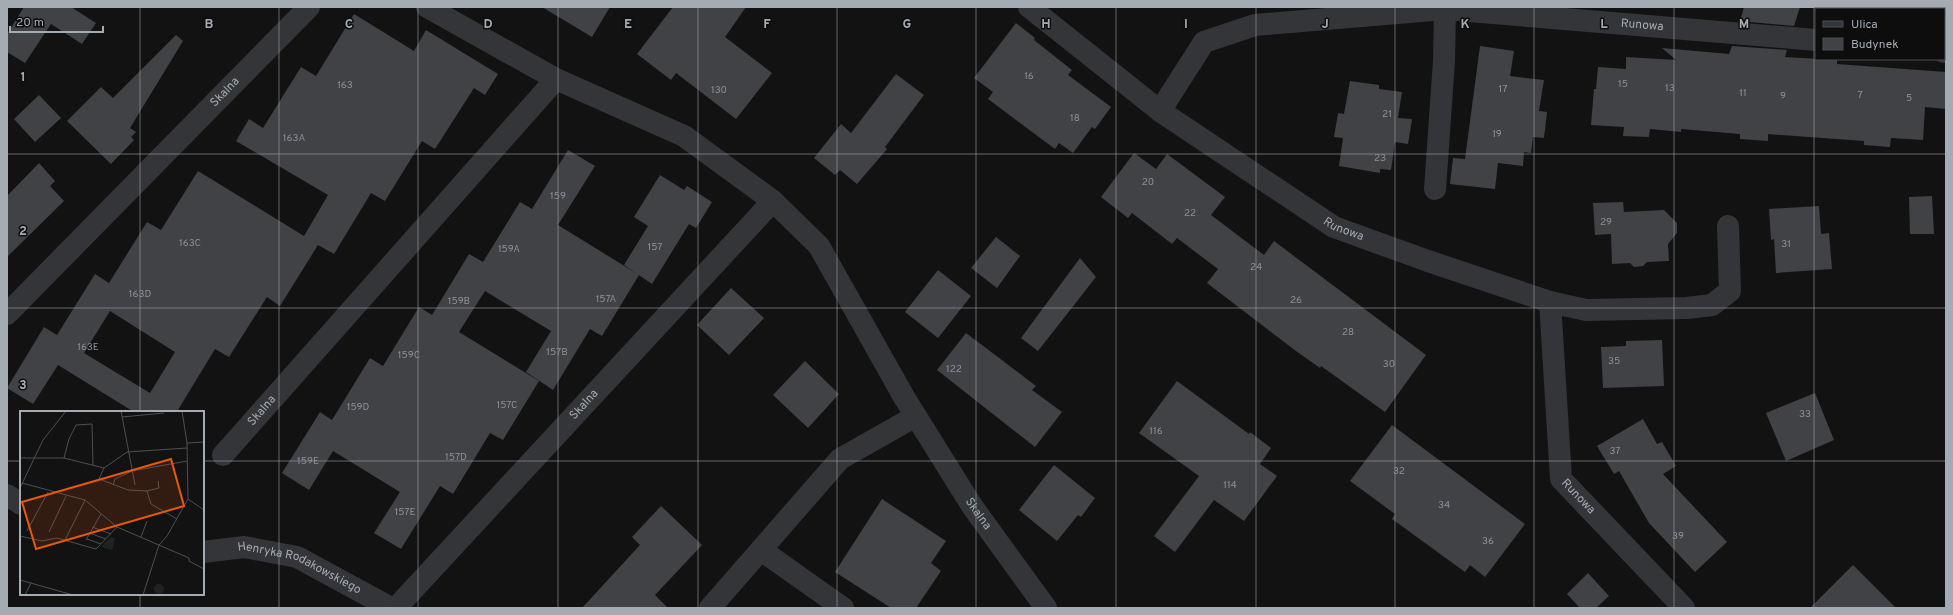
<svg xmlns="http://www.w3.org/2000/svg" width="1953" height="615" font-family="Overpass,sans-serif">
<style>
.building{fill:#414246;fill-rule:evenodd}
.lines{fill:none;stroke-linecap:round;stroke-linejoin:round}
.minor{stroke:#333538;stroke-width:22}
.grid{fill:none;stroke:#a4abb2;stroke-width:1;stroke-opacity:0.55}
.labels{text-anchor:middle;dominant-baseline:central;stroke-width:3;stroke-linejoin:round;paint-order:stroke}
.number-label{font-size:10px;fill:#8b9197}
.street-label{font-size:12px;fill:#a4abb2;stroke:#0d0d0e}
.inset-road{fill:none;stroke:#4c4f53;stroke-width:1}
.view{fill:#e8590c;fill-opacity:0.15;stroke:#e8590c;stroke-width:2}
.inset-edge{fill:none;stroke:#a4abb2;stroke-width:2}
.grid-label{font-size:13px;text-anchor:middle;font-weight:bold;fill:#a4abb2;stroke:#0d0d0e;stroke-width:3;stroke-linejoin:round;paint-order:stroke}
</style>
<rect width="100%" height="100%" fill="#121213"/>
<!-- building -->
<path class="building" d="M24,7H71L96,23L82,44L51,24L25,63L7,52V34Z
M542,7H610L592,37Z
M673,7H746L725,37L772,73L736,119L676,73L671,80L637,54Z
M1744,7H1800L1794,26L1740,21Z
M354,14L414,51L426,30L498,74L485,95L474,88L435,149L422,141L385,201L371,193L334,254L318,245L280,306L267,297L229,357L215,349L178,410L181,412H134L58,365L33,404L7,388L44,327L57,335L95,274L109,283L147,222L161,230L198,171L304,236L328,195L236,141L249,119L263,128L301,67L316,76ZM110,311L175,352L150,393L84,353Z
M1016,23L1035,38L1034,40L1072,70L1068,75L1111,107L1095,129L1092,127L1073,153L1059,143L1055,149L988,99L993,92L974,78Z
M176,35L183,41L130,128L136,132L131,137L134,140L111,164L67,121L101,87L113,98Z
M1480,46L1514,51L1510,76L1544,80L1539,111L1547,112L1544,138L1533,137L1531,153L1524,152L1523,166L1498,163L1495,189L1450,184L1453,158L1465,159Z
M1732,46L1787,50L1785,57L1837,60V64L1946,72V109L1925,107L1923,140L1891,138L1890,147L1864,145V141L1768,134V141L1740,139V134L1681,129V132L1650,129L1649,137L1623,136L1624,127L1591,125L1594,89H1596L1598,67L1626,69V57L1676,60L1662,48L1729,54Z
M896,74L924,95L885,147L887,149L857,184L840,170L835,175L814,158L841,124L851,133Z
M1350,81L1379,85V89L1402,92L1398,118L1412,119L1408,144L1395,142L1391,170L1380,169V173L1339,166L1343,138L1334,137L1338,113L1344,114Z
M39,95L61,118L35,142L14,119Z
M568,150L595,166L558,225L639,275L602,336L590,329L553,390L526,372L551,331L485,291L459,332L539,381L503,440L490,433L453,494L440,486L401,549L374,533L400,492L333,451L309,490L282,473L320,412L332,420L370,358L383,366L419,307L432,315L469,254L483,262L520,202L532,209Z
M1134,153L1156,169L1167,154L1225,197L1211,215L1264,255L1274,241L1426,355L1385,412L1321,366L1320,368L1296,351L1207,283L1218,269L1177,238L1172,244L1132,213L1128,218L1101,197Z
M39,163L55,181L50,186L64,201L7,257V196Z
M660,175L684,190L687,186L712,202L696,228L689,224L652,284L624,265L648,226L634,217Z
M1932,196L1934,234H1910L1909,197Z
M1623,202L1624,212L1664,210L1677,223V233L1668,244L1669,261L1647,262L1643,266L1634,267L1630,263L1612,264L1611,234L1595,235L1593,203Z
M1819,206L1821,234L1829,233L1832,269L1776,273L1774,239L1771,240L1769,209Z
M996,237L1020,256L997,288L971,268Z
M1080,258L1096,277L1038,351L1021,338Z
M938,270L971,296L938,338L905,312Z
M731,288L764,318L729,355L697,325Z
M966,333L1036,386L1032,390L1062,412L1035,447L937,370Z
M1662,340L1664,386L1603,388L1601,347L1626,346V341Z
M805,361L839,394L808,428L773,395Z
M1177,381L1249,434L1250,432L1271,448L1260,464L1277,476L1244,521L1214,500L1175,552L1154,536L1199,476L1139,433Z
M1815,393L1834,440L1786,461L1766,413Z
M1643,419L1657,444L1662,442L1676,466L1663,474L1727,542L1695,572L1649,523L1619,471L1614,474L1597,446Z
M1392,425L1525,524L1485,577L1470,565L1465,572L1392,519L1395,514L1350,481Z
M1054,465L1095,498L1081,517L1078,515L1057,541L1019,510Z
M882,499L946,541L931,563L941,571L916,608H891L835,572Z
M661,506L702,545L655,595L668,608H582L640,545L632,537Z
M1853,565L1896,608H1810Z
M1588,573L1609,596L1596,608H1580L1567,594Z"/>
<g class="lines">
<!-- minor -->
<g class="minor">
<path id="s1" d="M427,7L556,79L684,136L773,201L819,246L904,397L972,506L1046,608"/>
<path id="s2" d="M1029,7L1160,111L1334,227L1428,261L1550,302L1561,479L1684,608"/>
<path d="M1944,52H1946"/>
<path id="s3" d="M1160,111L1204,42L1255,25L1445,9L1816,40"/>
<path d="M1435,189L1444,61L1445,7"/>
<path d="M1550,302L1586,310L1687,308L1712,305L1730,291L1728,226"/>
<path id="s4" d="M7,314L309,7"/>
<path id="s5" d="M223,455L556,79"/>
<path d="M7,495L21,504"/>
<path d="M761,550L843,608"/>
<path id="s6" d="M203,552L244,547L297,557L391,608"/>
<path id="s7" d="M396,608L773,201"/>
<path d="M710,608L840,459L916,416"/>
</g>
</g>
<!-- grid -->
<path class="grid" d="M140,7V412M279,7V608M418,7V608M558,7V608M698,7V608M837,7V608M976,7V608M1116,7V608M1256,7V608M1395,7V608M1534,7V608M1674,7V608M1814,7V608M7,154H1946M7,308H1946M7,461H21M203,461H1946M140,594V608"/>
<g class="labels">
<!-- number labels -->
<g class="number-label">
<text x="1029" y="76">16</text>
<text x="1623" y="84">15</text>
<text x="345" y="85">163</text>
<text x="1670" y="88">13</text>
<text x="1503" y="89">17</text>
<text x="719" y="90">130</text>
<text x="1743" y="93">11</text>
<text x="1860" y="95">7</text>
<text x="1783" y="96">9</text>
<text x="1909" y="98">5</text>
<text x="1387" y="114">21</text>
<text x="1075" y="118">18</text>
<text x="1497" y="134">19</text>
<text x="294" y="138">163A</text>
<text x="1380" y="158">23</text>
<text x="1148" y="182">20</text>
<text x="558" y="196">159</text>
<text x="1190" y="213">22</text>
<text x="1606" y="222">29</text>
<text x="190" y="243">163C</text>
<text x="1786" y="244">31</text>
<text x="655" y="247">157</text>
<text x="509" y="249">159A</text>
<text x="1256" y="267">24</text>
<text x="140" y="294">163D</text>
<text x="606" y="299">157A</text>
<text x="1296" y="300">26</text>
<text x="459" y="301">159B</text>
<text x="1348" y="332">28</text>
<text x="88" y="347">163E</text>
<text x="557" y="352">157B</text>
<text x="409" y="355">159C</text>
<text x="1614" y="361">35</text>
<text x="1389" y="364">30</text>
<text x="954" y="369">122</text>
<text x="507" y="405">157C</text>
<text x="358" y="407">159D</text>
<text x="1805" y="414">33</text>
<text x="1156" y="431">116</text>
<text x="1615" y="451">37</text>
<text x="456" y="457">157D</text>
<text x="308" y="461">159E</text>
<text x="1399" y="471">32</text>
<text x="1230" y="485">114</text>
<text x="1444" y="505">34</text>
<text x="405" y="512">157E</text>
<text x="1678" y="536">39</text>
<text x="1488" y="541">36</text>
</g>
<!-- street labels -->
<g class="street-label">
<text stroke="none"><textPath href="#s3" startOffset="524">Runowa</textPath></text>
<text stroke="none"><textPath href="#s4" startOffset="311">Skalna</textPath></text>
<text stroke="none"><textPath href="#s2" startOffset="386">Runowa</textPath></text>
<text stroke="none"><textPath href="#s7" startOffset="277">Skalna</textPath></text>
<text stroke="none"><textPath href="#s5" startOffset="59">Skalna</textPath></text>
<text stroke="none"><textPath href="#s2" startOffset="807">Runowa</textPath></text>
<text stroke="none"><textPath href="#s1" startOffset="774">Skalna</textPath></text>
<text stroke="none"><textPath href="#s6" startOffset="101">Henryka Rodakowskiego</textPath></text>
</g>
</g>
<!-- overview -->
<g transform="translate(20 411)">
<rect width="184" height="184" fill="#121213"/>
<path d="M91,126L95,128L92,139L81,136ZM134 178a5 5 0 1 1 10 0a5 5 0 1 1-10 0Z" fill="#1f251e"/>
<path class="inset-road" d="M101,0L115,74M102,6L144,2M167,32L184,31M0,47H44L84,57L107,41L167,37M44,47L49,28L56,14L72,13L73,54M84,57L79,68L108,79L127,80L131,93L157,108M2,72L65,89L97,116L169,147V150L184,158M93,74L95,68L112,60L167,50M0,77L23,29L46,0M127,80L139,77L138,70M168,88L184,99M72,116L91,123M7,120L28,81M29,121L46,85M69,122L86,128M0,125L22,130L37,127L76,138L97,116M121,126L127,110M67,128L81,133M45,129L65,89M66,129L81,103M0,169L53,184M5,184L11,172M123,184L139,134L147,125L168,88L167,32L162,0"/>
<path class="view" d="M151,48L164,95L16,138L2,91Z"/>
<rect width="184" height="184" class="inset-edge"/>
</g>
<g class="grid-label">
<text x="209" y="28">B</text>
<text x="349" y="28">C</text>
<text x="488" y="28">D</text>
<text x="628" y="28">E</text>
<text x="767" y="28">F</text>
<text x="907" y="28">G</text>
<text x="1046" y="28">H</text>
<text x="1186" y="28">I</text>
<text x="1325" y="28">J</text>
<text x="1465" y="28">K</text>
<text x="1604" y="28">L</text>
<text x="1744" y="28">M</text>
<text x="23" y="81">1</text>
<text x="23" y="235">2</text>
<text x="23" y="389">3</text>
</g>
<!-- border -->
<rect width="1953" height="615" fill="none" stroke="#a4abb2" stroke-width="16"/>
<!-- legend -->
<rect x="1815" y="8" width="130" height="52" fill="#0d0d0e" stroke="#494c50"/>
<rect x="1823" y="21" width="20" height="6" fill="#333538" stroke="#494c50"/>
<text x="1851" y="28" font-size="12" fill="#a4abb2">Ulica</text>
<rect x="1823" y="38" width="20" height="12" fill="#414246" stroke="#494c50"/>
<text x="1851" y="48" font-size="12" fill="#a4abb2">Budynek</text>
<!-- scale -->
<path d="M10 26v6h93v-6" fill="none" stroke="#a4abb2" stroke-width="2"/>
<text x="16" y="26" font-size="12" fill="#a4abb2" stroke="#0d0d0e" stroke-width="3" paint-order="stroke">20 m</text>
</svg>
